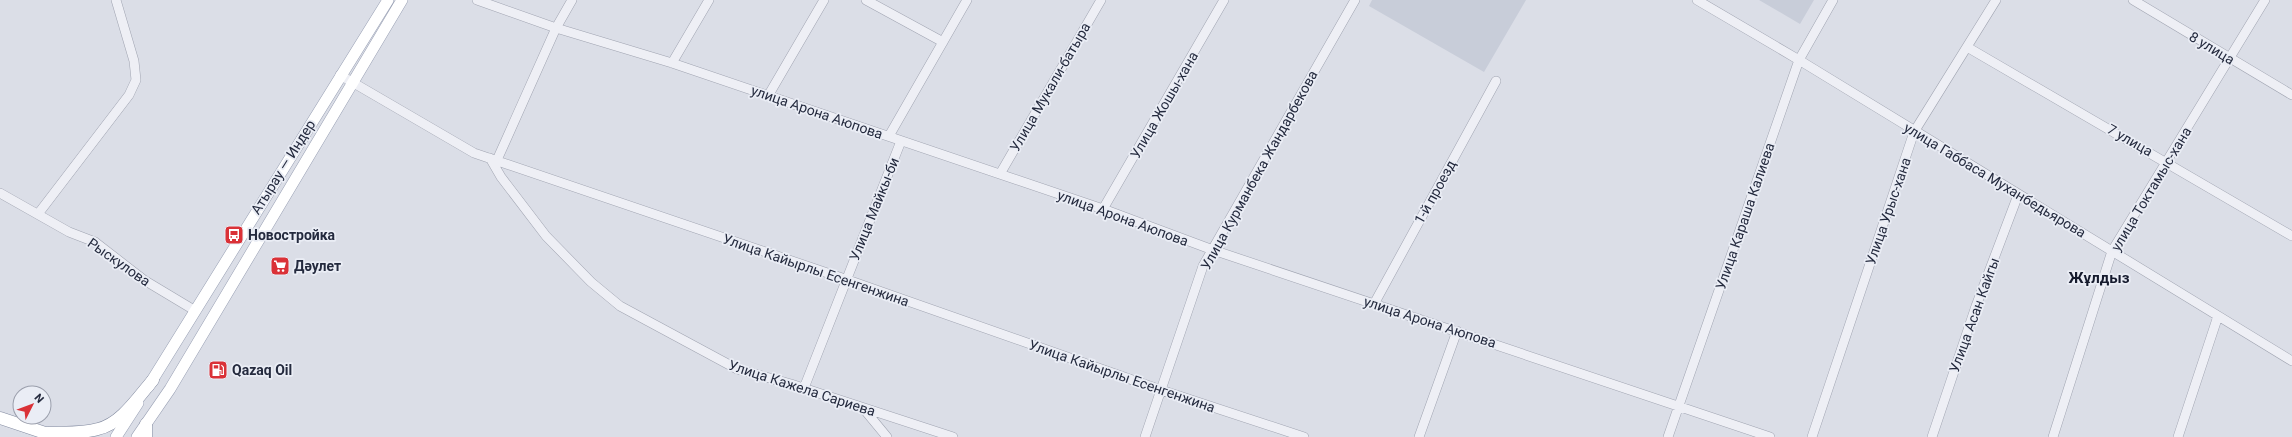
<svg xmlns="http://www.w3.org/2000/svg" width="2292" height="437" font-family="Roboto,sans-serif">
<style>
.built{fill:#c8cdd9}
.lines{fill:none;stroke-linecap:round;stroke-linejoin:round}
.minor-casing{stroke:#a0a4b1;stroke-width:10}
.major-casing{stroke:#99a0b4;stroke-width:12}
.highway-casing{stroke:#81899f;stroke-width:13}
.minor{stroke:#eeeff5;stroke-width:9}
.major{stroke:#fff;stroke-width:11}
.highway{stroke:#fff;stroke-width:12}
.labels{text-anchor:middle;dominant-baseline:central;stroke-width:3.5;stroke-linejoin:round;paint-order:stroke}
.street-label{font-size:14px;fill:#242a3e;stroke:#eaedf5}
.poi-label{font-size:14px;font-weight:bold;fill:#242a3e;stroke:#eaedf5;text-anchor:start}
.neighbourhood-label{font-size:15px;font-weight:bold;fill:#161b2e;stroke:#eaedf5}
</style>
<rect width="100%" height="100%" fill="#dbdee7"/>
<!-- built -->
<path class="built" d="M1372,0H1526L1484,72L1369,6Z
M1759,0H1814L1800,24Z"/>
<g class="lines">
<defs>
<path id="minor" d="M477,0L556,28L672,63L1103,209L1213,250L1770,437
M866,0L943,42
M1697,0L1799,60L2292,361
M2133,0L2292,95
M1967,47L2292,236
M672,63L709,0
M340,75L474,153L845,279L1161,390L1304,437
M768,96L824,0
M889,136L967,0
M490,158L501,177L546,236L591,282L620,306L737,369L791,384L953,437
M497,160L556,28L572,0
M1000,174L1101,0
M0,193L69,232L95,242L144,280L194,310
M1103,209L1224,0
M38,214L129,95L136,80L134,61L116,0
M1374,304L1496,81
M804,388L901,141
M863,408L887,437
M1145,437L1203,266L1355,0
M1419,437L1457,331
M1668,437L1799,60L1833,0
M1812,437L1914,132L1996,0
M1932,437L1976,306L2018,195
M2053,437L2112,251L2265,0
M2178,437L2218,316"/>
<path id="major" d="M148,387L388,0
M116,437L138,403
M137,437L170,389L402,0"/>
<path id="highway" d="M0,418L51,435
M49,437L45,433C62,432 81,434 98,429C121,424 138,397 153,380
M146,437V424"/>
</defs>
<!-- minor casing -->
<use href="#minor" class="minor-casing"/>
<!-- major casing -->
<use href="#major" class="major-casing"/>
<!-- highway casing -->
<use href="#highway" class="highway-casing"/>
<!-- minor -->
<use href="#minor" class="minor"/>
<!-- major -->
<use href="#major" class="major"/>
<!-- highway -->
<use href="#highway" class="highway"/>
</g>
<!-- icons -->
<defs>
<symbol id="bus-square" viewBox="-11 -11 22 22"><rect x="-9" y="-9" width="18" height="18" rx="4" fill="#da3137" stroke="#eaedf5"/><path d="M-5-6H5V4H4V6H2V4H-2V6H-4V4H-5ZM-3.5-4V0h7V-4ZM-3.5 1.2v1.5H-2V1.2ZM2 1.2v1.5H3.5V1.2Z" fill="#fff"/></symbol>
<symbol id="supermarket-square" viewBox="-11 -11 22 22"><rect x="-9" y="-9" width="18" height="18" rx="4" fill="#da3137" stroke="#eaedf5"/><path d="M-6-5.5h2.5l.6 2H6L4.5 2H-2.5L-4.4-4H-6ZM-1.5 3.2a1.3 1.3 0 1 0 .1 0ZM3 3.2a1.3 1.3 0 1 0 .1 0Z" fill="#fff"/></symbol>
<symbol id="fuel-square" viewBox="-11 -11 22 22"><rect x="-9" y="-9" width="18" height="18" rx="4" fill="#da3137" stroke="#eaedf5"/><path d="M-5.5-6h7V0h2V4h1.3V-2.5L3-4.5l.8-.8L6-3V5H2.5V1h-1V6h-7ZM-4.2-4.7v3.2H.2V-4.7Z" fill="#fff"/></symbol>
</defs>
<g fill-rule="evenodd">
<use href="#bus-square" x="223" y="224" width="22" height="22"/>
<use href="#supermarket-square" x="269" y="255" width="22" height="22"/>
<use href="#fuel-square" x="207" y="359" width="22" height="22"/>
</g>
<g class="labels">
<!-- street labels -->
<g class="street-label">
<text transform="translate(2212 48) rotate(31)">8 улица</text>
<text transform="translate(1050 87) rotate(-60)">Улица Мукали-батыра</text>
<text transform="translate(1164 105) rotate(-60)">Улица Жошы-хана</text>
<text transform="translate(817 112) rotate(19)">улица Арона Аюпова</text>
<text transform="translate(2130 140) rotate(30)">7 улица</text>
<text transform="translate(283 167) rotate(-58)">Атырау — Индер</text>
<text transform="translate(1259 170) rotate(-61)">Улица Курманбека Жандарбекова</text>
<text transform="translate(1995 180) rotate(31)">улица Габбаса Муханбедьярова</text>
<text transform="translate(2151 189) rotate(-59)">улица Токтамыс-хана</text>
<text transform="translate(1435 192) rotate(-61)">1-й проезд</text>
<text transform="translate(874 209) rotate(-68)">Улица Майкы-би</text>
<text transform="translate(1888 211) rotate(-71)">Улица Урыс-хана</text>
<text transform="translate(1745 216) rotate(-71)">Улица Караша Калиева</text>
<text transform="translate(1123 218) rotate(20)">улица Арона Аюпова</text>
<text transform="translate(119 262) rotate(35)">Рыскулова</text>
<text transform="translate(816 270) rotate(19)">Улица Кайырлы Есенгенжина</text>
<text transform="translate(1974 315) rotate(-70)">Улица Асан Кайгы</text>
<text transform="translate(1430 322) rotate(18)">улица Арона Аюпова</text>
<text transform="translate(1122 376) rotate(19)">Улица Кайырлы Есенгенжина</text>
<text transform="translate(802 388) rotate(18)">Улица Кажела Сариева</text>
</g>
<!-- poi labels -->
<g class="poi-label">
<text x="248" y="235">Новостройка</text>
<text x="294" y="266">Дәулет</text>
<text x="232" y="370">Qazaq Oil</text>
</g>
<!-- neighbourhood labels -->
<g class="neighbourhood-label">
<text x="2099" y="278">Жұлдыз</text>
</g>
</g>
<!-- north arrow -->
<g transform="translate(32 405) rotate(48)"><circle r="19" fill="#eaedf5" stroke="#9b9fac"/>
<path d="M0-3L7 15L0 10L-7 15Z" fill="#da3137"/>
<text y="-6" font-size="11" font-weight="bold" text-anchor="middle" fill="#242a3e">N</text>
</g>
</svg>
